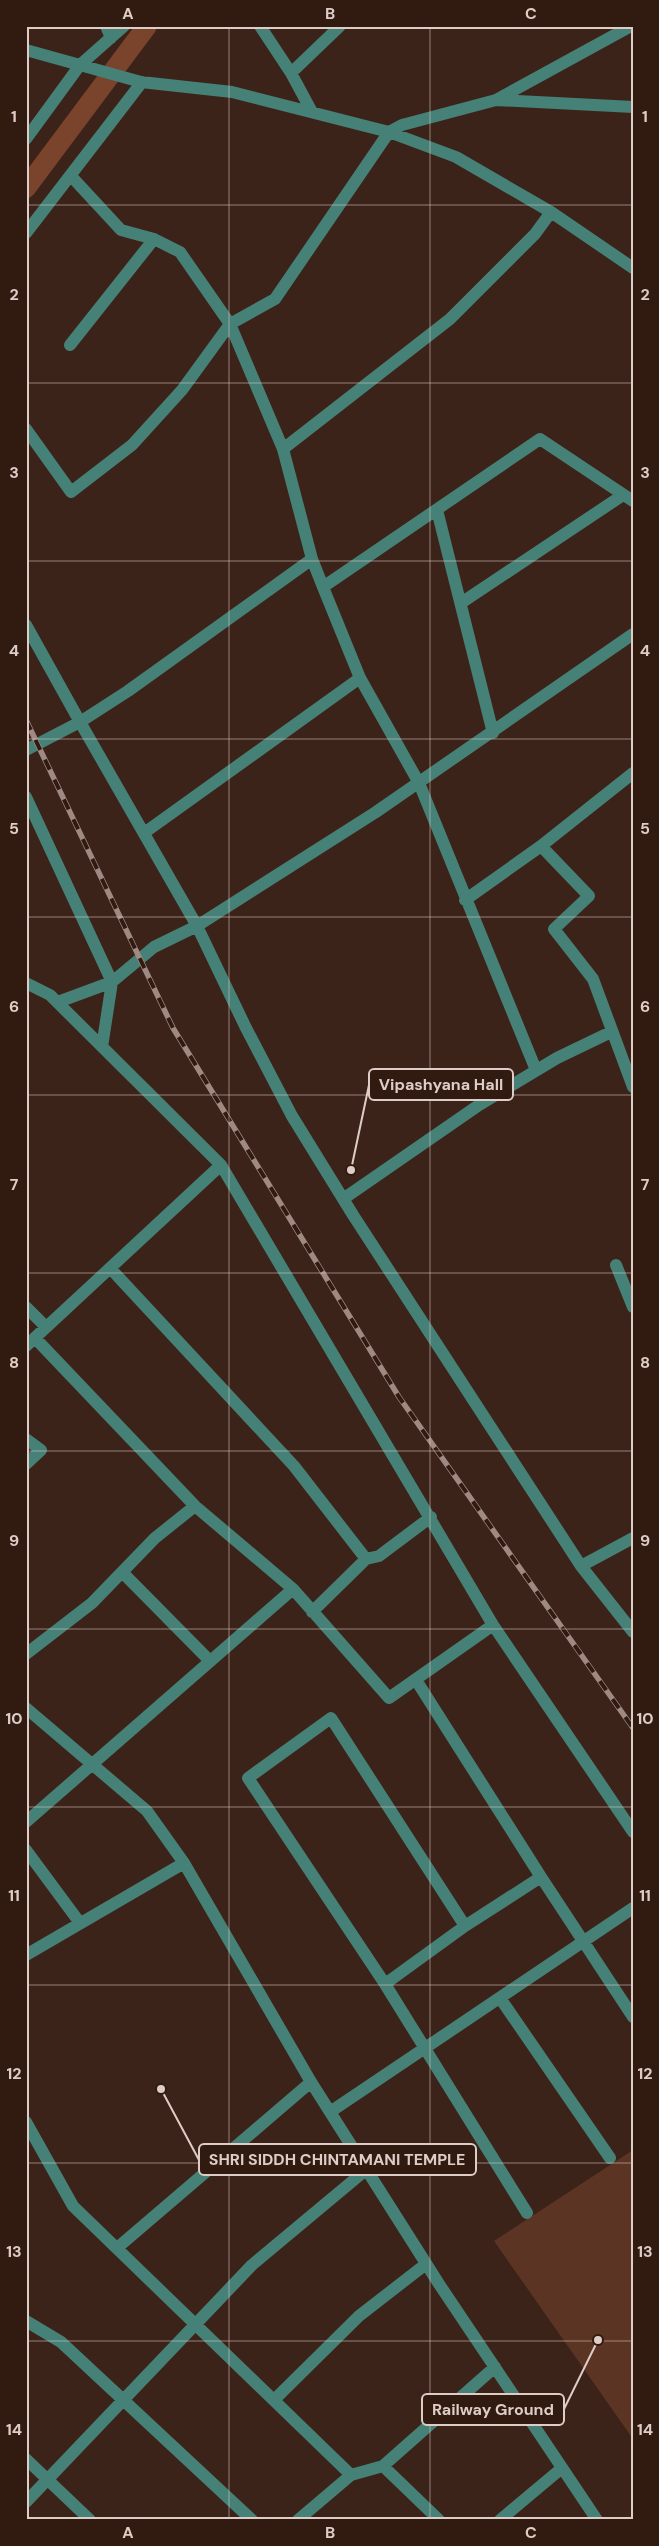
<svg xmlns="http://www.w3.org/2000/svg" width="659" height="2546" font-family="'DM Sans',sans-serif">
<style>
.green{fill:#5b3423}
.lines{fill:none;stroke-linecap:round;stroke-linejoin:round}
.canal{stroke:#7a432c;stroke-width:20}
.minor{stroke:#468177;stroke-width:12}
.rail-casing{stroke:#9e8a82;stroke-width:5.5}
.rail{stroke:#311a10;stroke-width:4;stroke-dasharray:11;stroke-linecap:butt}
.grid{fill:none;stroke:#decdc7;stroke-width:1;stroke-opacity:0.55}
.leader{fill:none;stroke:#decdc7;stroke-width:2}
.callout-dot{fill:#decdc7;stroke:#311a10;stroke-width:2}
.callout{fill:#311a10;stroke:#decdc7;stroke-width:2}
.callout-label{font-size:16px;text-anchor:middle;font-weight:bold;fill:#decdc7}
.neatline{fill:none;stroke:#decdc7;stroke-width:2}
.grid-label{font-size:16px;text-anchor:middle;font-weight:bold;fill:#decdc7}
</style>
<rect width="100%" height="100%" fill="#3c2319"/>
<!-- green -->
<path class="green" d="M633,2150V2439L494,2241Z"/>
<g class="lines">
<!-- canal -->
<path class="canal" d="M26,188L147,26"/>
<!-- minor -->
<path class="minor" d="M106,26L111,38
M260,26L291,73L312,112
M26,50L141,82L232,92L389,132L456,157L551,212L633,268
M291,73L340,26
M496,100L631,26
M26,139L80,65L124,26
M26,233L142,82
M70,345L154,239
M26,429L71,492L132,445L182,390L230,324L180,252L154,239L121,230L71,176
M283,449L450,319L535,234L551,212
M633,501L540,439L323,587L312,559L128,691L80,722L197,926L246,1028L292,1116L353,1215L581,1566L633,1632
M437,510L493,733
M312,559L283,449L230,324L275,299L389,132L402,125L496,100L633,107
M461,603L623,495
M26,625L80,722L26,750
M360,678L419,783L536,1070
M26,797L112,982L154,947L197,926L376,812L633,634
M144,833L360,678L323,587
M541,846L589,896L554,929L593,979L633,1087
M465,900L541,846L633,773
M26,983L50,995L221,1165L493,1625L633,1832
M58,1002L112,982L102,1047
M343,1199L479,1105L557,1058L611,1032
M616,1265L633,1307
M110,1268L294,1466L366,1559
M26,1307L46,1327
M35,1338L195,1506
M26,1346L221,1165
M26,1439L41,1450L26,1464
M581,1566L633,1538
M123,1573L210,1661
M312,1612L366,1559L379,1556L431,1517
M26,1654L92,1603L155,1538L195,1506L293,1589L389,1698L493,1625
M416,1680L541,1877L465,1926L331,1718L248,1778L385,1984L527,2213
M26,1708L147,1811L184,1863L311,2082L439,2284L597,2520
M26,1822L293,1589
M26,1850L80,1923
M541,1877L633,2017
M26,1955L184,1863
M385,1984L465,1926
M500,1998L610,2158
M330,2112L633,1908
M26,2122L73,2206L351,2475L383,2466L439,2520
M117,2248L311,2082
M26,2321L61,2342L252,2520
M274,2400L359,2316L426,2264
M26,2459L90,2520
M383,2466L495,2367
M26,2502L252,2265L367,2169
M298,2520L351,2475
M500,2520L562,2468"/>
<defs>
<path id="rail" d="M26,720L173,1028L399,1397L633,1728"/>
</defs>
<!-- rail casing -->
<use href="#rail" class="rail-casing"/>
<!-- rail -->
<use href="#rail" class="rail"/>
</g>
<!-- grid -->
<path class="grid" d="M229,26V2520M430,26V2520M26,205H633M26,383H633M26,561H633M26,739H633M26,917H633M26,1095H633M26,1273H633M26,1451H633M26,1629H633M26,1807H633M26,1985H633M26,2163H633M26,2341H633"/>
<!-- callouts -->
<path class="leader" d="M351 1170L369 1085M161 2089L199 2160M598 2340L564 2409"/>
<g class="callout-dot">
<circle cx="351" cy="1170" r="5"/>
<circle cx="161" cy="2089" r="5"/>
<circle cx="598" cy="2340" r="5"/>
</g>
<g class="callout">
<rect x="369" y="1069" width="144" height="31" rx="5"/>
<rect x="199" y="2144" width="277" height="31" rx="5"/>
<rect x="422" y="2394" width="142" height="31" rx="5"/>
</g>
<g class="callout-label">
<text x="441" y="1090">Vipashyana Hall</text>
<text x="337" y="2165">SHRI SIDDH CHINTAMANI TEMPLE</text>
<text x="493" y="2415">Railway Ground</text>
</g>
<!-- border -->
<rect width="659" height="2546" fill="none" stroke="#311a10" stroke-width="55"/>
<rect x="28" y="28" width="604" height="2490" class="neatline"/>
<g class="grid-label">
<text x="128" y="19">A</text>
<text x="330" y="19">B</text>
<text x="531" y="19">C</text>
<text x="14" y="122">1</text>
<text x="645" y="122">1</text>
<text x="14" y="300">2</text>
<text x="645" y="300">2</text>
<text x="14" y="478">3</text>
<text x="645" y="478">3</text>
<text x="14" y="656">4</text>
<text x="645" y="656">4</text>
<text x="14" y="834">5</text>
<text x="645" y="834">5</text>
<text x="14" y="1012">6</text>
<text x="645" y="1012">6</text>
<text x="14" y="1190">7</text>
<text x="645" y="1190">7</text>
<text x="14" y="1368">8</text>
<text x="645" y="1368">8</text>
<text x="14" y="1546">9</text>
<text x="645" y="1546">9</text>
<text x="14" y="1724">10</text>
<text x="645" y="1724">10</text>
<text x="14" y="1901">11</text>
<text x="645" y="1901">11</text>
<text x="14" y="2079">12</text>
<text x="645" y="2079">12</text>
<text x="14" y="2257">13</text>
<text x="645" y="2257">13</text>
<text x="14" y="2435">14</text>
<text x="645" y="2435">14</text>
<text x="128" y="2538">A</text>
<text x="330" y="2538">B</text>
<text x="531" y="2538">C</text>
</g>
</svg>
